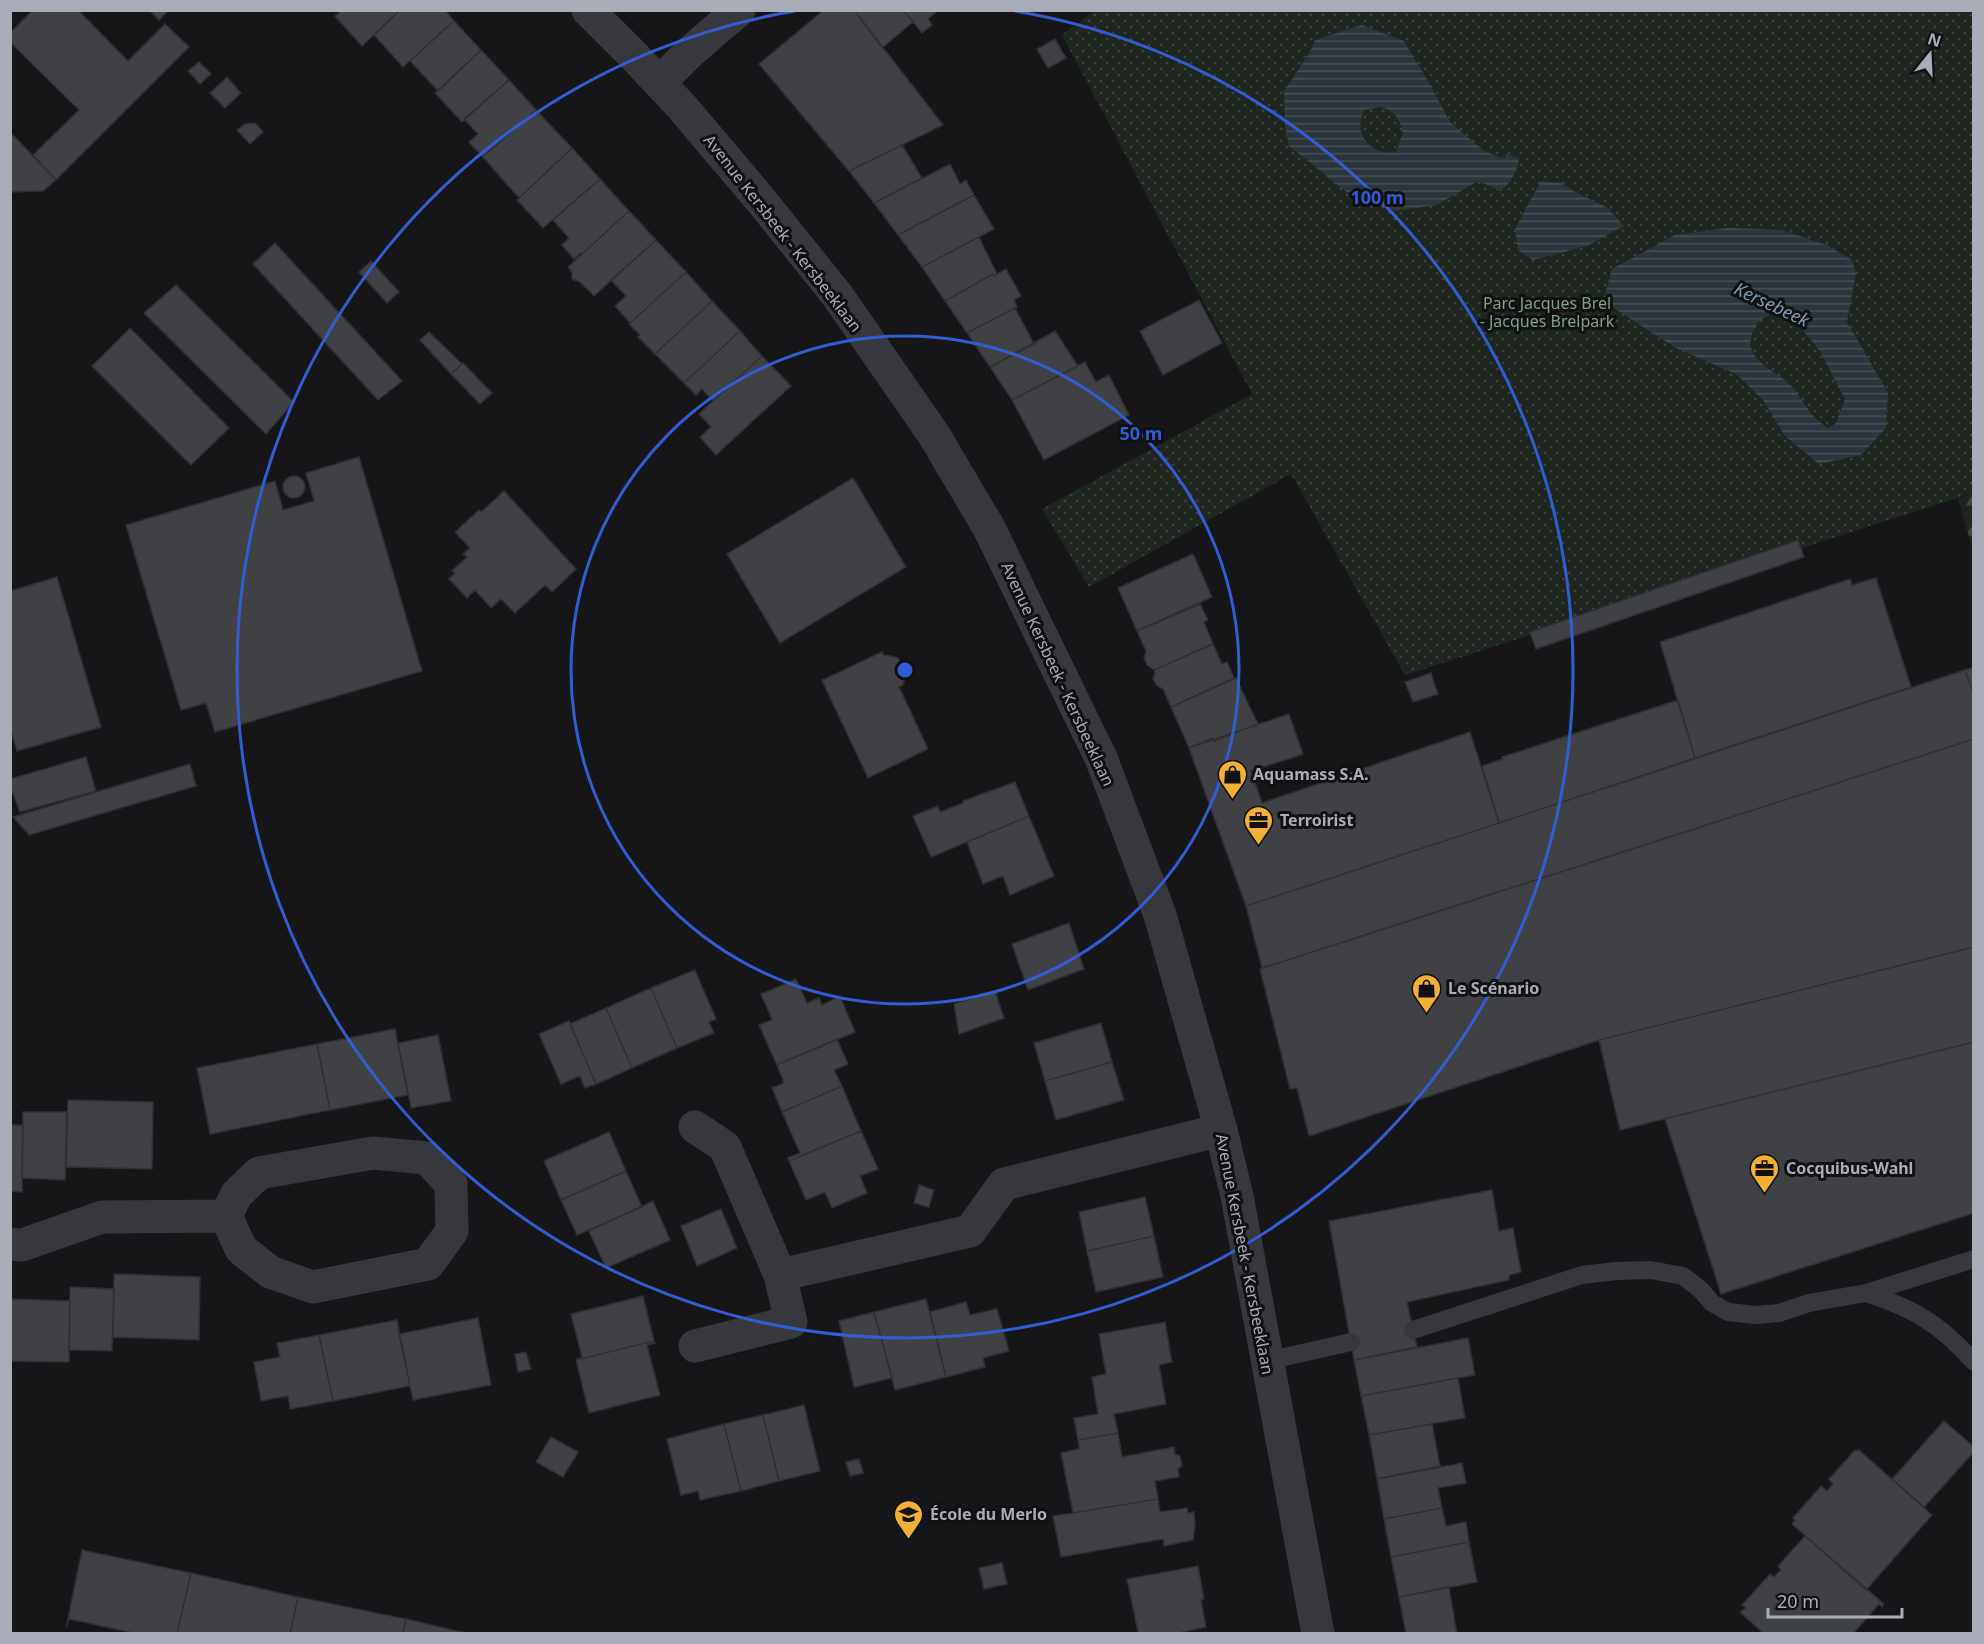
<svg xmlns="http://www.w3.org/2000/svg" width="1984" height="1644" font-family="'Noto Sans',sans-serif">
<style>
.forest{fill:url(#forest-firs)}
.park{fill:url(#park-dots)}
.water{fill:url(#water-rules);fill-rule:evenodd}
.building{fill:#404145;stroke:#303034;stroke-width:1.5}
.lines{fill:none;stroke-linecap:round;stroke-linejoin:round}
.lane{stroke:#37383d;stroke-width:18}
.street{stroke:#37383d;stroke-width:33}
.ring{fill:none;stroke:#325cd3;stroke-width:3}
.labels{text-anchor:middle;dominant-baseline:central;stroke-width:6;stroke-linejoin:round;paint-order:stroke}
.street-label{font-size:16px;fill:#a8adb8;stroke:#111113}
.park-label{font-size:16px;fill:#7fa381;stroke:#111113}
.poi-label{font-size:16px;font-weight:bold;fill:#a8adb8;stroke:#111113;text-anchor:start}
.water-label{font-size:18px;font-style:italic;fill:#7f9bb3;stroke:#111113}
.centre{fill:#325cd3;stroke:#111113;stroke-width:3}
.ring-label{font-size:18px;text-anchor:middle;font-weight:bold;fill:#325cd3;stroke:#111113;stroke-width:6;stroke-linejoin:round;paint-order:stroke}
</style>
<defs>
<pattern id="forest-firs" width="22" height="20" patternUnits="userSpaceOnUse" patternTransform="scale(1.5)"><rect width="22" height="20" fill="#1e261f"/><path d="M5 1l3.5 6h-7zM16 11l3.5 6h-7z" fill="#3c433d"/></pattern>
<pattern id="park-dots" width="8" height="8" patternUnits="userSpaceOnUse" patternTransform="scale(1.5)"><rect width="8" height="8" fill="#1e261f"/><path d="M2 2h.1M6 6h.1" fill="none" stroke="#3c433d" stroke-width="1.8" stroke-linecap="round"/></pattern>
<pattern id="water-rules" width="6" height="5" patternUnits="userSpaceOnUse" patternTransform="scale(1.5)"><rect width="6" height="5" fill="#2c353c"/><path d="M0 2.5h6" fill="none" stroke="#485056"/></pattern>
</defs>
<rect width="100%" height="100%" fill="#161618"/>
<!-- forest -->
<path class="forest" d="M1973,493V551L1958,499Z"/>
<!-- park -->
<path class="park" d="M1094,11H1973V493L1405,675L1291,474L1089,587L1042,509L1252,394L1062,35Z"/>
<!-- water -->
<path class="water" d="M1362,25L1404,41L1428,81L1450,122L1484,151L1504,159L1506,154L1519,158C1517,172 1511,182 1501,191L1478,181L1437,205L1394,211L1349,194L1289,146L1285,125L1284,92L1311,50L1315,40ZM1381,107C1396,111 1399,119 1403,133L1396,152C1370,155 1352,135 1364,110Z
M1541,181L1561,183L1579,194L1608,208L1624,226L1587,246L1533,260L1518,250L1515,229Z
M1727,228L1782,230L1827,245L1852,260L1856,273L1847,322L1888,393L1886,428L1861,455L1819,464L1785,436L1763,400L1736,374L1676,348L1603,301L1612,269L1675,235ZM1770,314L1796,322L1820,351L1845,399L1836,423L1828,428C1807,414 1806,403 1791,386C1776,370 1743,360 1752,334C1755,323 1761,319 1770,314Z"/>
<!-- building -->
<path class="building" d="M33,10H78L128,61L165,24L189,47L56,180L33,155L79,110L10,42V33Z
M149,10H169L159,20Z
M342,10H400L362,46L335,16Z
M400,10H445L454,21L403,67L374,35Z
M824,10H854L943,125L849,171L759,64Z
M854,10H903L913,22L882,48Z
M903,10H939L928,19L932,25L922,33Z
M454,21L481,50L438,91L410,61Z
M1055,39L1066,58L1048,68L1037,49Z
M481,50L509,80L462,122L435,93Z
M199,62L211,74L200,84L188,71Z
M227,77L241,93L225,108L210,93Z
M509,80L536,110L483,157L469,142L478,134L464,119Z
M536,110L572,148L519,198L483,157Z
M255,123L263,132L250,144L237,130L245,124Z
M10,132L56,180L43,191L10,192Z
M902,145L922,178L874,203L849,171Z
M572,148L600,179L543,228L517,200Z
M950,164L960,184L966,180L974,195L898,235L874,203Z
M600,179L629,211L582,254L581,253L574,259L562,245L569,238L553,220Z
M974,195L994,229L922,267L898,235Z
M629,211L656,240L594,296L580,282L572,279V272L568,267Z
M979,237L997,274L994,276L993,274L945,301L922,267Z
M656,240L686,272L630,323L615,306L626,296L611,280Z
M275,243L402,381L378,400L253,264Z
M371,261L399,292L387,303L359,272Z
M1006,269L1021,296L1014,300L1017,307L967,333L945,301L993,274L994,276Z
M686,272L712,301L655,354L638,337L640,335L629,324Z
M176,285L294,402L266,434L144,313Z
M1199,300L1222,343L1163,375L1140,331Z
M712,301L740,331L684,383L655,354Z
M1015,308L1034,344L990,367L967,333Z
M130,328L229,428L191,465L92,366Z
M740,331L762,356L713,401L702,389L696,395L684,383Z
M1055,331L1078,366L1012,400L990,367Z
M429,332L462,364L451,374L420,340Z
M762,356L791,386L716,455L700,437L711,427L699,414Z
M1085,362L1096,382L1109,375L1129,415L1044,460L1012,400Z
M463,363L492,393L480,404L451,374Z
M359,457L422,671L215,732L206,703L181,710L126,525L275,481L283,510L314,501L306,473Z
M283 487a11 11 0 1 1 22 0a11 11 0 1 1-22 0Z
M853,478L906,567L780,643L727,554Z
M504,491L576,569L552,592L545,585L515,613L501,599L491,608L475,590L467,598L449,579L455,573L452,571L467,557L463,554L470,548L455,532L479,510L481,512Z
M1798,540L1804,557L1536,649L1530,632Z
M1193,554L1212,597L1137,631L1118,588Z
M57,577L101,727L17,751L10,727V591Z
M1876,578L1911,687L1695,758L1660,642L1850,579L1852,585Z
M1200,604L1208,620L1204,622L1213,644L1154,670L1147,665L1144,658L1146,651L1137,631Z
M1213,644L1222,664L1227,662L1234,678L1171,707L1163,689L1157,686L1153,679L1155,673L1154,670Z
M882,652L884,656L887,655L898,658L906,676L903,685L899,687L928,749L868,778L822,680Z
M1974,667V695L1965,670Z
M1965,670L1974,695V739L1262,968L1246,906Z
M1431,673L1438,694L1413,702L1405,682Z
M1236,678L1258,724L1214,741L1213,738L1189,748L1171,707Z
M1678,700L1695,758L1499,823L1482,766L1503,759L1502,757Z
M1289,714L1303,754L1251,771L1262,803L1470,732L1499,823L1246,906L1189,748Z
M1974,739V947L1599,1040L1309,1136L1297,1088L1290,1089L1260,969Z
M86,757L96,791L20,812L10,786V779Z
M190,764L196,786L29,835L13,817Z
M1015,782L1029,816L931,857L913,816L938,806L940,812L963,803V801Z
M1029,816L1054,876L1010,895L1003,876L983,884L967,842Z
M1069,923L1084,969L1028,990L1012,944Z
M1974,947V1042L1620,1130L1599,1040Z
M695,970L716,1019L709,1022L714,1033L677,1048L651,988Z
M796,979L807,1003L819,998L822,1005L840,996L855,1032L777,1065L759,1025L772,1020L761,994Z
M651,988L677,1048L632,1068L606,1008Z
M995,991L1004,1018L959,1034L954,1004Z
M606,1008L632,1068L596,1084L570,1024Z
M569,1021L596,1084L585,1088L580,1076L561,1084L539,1034Z
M1101,1023L1112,1062L1045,1081L1034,1043Z
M395,1029L408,1095L330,1110L317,1044Z
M438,1035L451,1101L411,1108L398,1043Z
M837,1039L848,1064L834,1070L842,1086L782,1112L772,1088L784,1083L777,1065Z
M1974,1042V1213L1721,1294L1665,1119Z
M317,1044L330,1110L210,1134L197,1068Z
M1112,1062L1124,1100L1056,1120L1045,1081Z
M842,1086L861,1131L789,1161L788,1158L800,1153L782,1112Z
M68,1100L153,1102L152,1169L66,1167Z
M23,1112H67L65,1180L22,1178Z
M10,1125H23L22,1192L10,1191Z
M861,1131L878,1169L860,1176L867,1193L832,1208L825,1192L806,1200L789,1161Z
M609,1132L626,1171L561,1200L544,1161Z
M626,1171L642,1207L577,1235L561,1200Z
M919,1185L934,1190L929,1207L914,1203Z
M1492,1190L1499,1231L1513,1228L1521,1272L1509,1275V1280L1407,1302L1417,1347L1354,1360L1329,1221Z
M1145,1197L1154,1236L1087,1251L1079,1212Z
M653,1201L670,1240L606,1268L589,1231Z
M721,1209L737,1248L697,1266L681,1226Z
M1154,1236L1163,1277L1096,1292L1087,1251Z
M114,1274L200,1277L199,1340L113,1337Z
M70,1287L114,1289L112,1351L69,1350Z
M643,1296L654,1341L576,1360L582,1357L571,1314Z
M10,1299L70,1301L69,1362L10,1361Z
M926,1299L946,1377L895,1390L874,1312Z
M966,1302L970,1315L997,1309L1009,1351L983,1358L985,1367L946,1377L930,1312Z
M874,1312L892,1378L854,1387L839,1321Z
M478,1318L491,1385L413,1400L399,1334Z
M397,1320L410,1386L333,1401L319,1335Z
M1165,1322L1172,1362L1159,1365L1166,1404L1114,1414L1118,1433L1078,1440L1074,1418L1098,1414L1092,1377L1106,1374L1099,1334Z
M319,1335L333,1401L290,1409L288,1396L261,1401L254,1362L280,1357L277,1343Z
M1468,1338L1475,1375L1361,1396L1354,1360Z
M654,1341L655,1343L647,1345L660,1395L589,1413L576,1360Z
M526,1352L531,1369L518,1372L515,1354Z
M1458,1378L1465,1418L1369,1435L1361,1396Z
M804,1405L820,1471L779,1481L763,1415Z
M763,1415L779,1481L741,1491L724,1424Z
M1944,1421L1974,1447V1452L1924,1507L1892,1479Z
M724,1424L741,1491L700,1500L698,1491L681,1495L667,1439Z
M1432,1424L1440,1466L1377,1479L1369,1435Z
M1118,1433L1122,1457L1174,1447L1175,1454L1180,1456L1182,1466L1178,1469L1179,1477L1155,1481L1158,1499L1073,1513L1061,1453L1079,1449L1078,1440Z
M551,1437L578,1452L563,1477L536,1462Z
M1855,1450L1857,1451L1859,1450L1932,1515L1866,1590L1792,1524L1795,1520L1793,1518L1821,1486L1827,1491L1833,1484L1829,1479Z
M859,1459L863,1473L850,1476L846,1462Z
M1462,1463L1466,1483L1438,1488L1442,1508L1384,1519L1377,1479Z
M1158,1499L1160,1512L1187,1508L1188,1513L1194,1512L1195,1526L1193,1540L1164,1546L1163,1539L1061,1557L1053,1516Z
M1442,1508L1446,1526L1466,1522L1469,1542L1391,1557L1384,1519Z
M1805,1536L1884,1604L1882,1607L1879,1604L1853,1634H1764L1740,1612L1746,1608L1742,1605L1770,1574L1774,1577L1781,1570L1778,1566Z
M1469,1542L1477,1582L1399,1597L1391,1557Z
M82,1550L191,1573L177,1634H138L69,1619L66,1628Z
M1002,1563L1007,1584L984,1589L979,1568Z
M1198,1566L1204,1599L1201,1600L1206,1627L1174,1634H1133L1138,1632L1127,1579Z
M191,1573L298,1597L290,1634H177Z
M1449,1587L1457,1634H1406L1399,1597Z
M298,1597L406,1619L403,1634H290Z
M406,1619L470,1634H403Z"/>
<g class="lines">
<!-- lane -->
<path class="lane" d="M1866,1293C1915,1309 1940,1324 1974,1362
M1413,1330L1582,1275L1616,1271L1651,1270L1683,1276L1701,1290L1712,1303L1728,1312L1756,1315L1779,1313L1809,1303L1866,1293L1974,1259
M1267,1361L1351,1342"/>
<!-- street -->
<path class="street" d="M588,10L635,57L682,107L759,198L837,295L934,435L989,528L1101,758L1160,915L1221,1130L1237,1196L1318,1634
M660,82L689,53L739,10
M695,1127L725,1147L780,1275
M373,1153L427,1158L451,1184L452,1231L428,1264L313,1287L270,1272L241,1249L226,1216L236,1195L259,1173Z
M10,1244L22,1245L102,1217L226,1216
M695,1346L791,1322L780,1275L970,1231L1004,1184L1221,1130"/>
</g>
<!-- distance rings -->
<g class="ring">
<circle cx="905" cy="670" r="334"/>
<path d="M1015 11A668 668 0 1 1 795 11"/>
</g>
<!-- icons -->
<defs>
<symbol id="shop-pin" viewBox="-11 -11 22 30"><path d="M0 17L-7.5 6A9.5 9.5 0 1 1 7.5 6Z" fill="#f2b134" stroke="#111113"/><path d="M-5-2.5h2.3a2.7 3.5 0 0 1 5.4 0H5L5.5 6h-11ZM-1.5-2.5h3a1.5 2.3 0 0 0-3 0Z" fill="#111"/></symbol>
<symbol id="office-pin" viewBox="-11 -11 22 30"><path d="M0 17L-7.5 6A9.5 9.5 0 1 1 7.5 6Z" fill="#f2b134" stroke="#111113"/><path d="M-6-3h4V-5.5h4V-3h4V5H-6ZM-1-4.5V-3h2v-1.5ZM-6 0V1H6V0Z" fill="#111"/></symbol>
<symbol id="school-pin" viewBox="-11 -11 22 30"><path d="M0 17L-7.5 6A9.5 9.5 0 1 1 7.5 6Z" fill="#f2b134" stroke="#111113"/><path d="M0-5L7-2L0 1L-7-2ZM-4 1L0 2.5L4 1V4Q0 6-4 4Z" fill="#111"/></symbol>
</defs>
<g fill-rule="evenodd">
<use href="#shop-pin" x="1216" y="758" width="33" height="45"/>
<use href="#office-pin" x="1242" y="804" width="33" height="45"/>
<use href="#shop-pin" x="1410" y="972" width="33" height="45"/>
<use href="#office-pin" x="1748" y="1152" width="33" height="45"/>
<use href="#school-pin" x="892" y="1498" width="33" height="45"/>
</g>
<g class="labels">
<!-- street labels -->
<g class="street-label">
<text transform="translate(783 233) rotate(52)">Avenue Kersbeek - Kersbeeklaan</text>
<text transform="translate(1058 674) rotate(65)">Avenue Kersbeek - Kersbeeklaan</text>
<text transform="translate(1245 1254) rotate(79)">Avenue Kersbeek - Kersbeeklaan</text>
</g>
<!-- park labels -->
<g class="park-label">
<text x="1547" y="303">Parc Jacques Brel<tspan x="1547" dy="18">- Jacques Brelpark</tspan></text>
</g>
<!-- poi labels -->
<g class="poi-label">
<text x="1253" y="774">Aquamass S.A.</text>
<text x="1280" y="820">Terroirist</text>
<text x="1448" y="988">Le Scénario</text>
<text x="1786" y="1168">Cocquibus-Wahl</text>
<text x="930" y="1514">École du Merlo</text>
</g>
<!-- water labels -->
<g class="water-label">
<text transform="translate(1772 304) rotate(25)">Kersebeek</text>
</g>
</g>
<circle cx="905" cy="670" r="9" class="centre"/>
<g class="ring-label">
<text x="1377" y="204">100 m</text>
<text x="1141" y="440">50 m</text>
</g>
<!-- border -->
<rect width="1984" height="1644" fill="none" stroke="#a8adb8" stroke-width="24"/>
<!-- north arrow -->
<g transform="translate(1930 54) rotate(18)" stroke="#111113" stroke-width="4.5" paint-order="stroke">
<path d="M0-4.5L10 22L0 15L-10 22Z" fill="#a8adb8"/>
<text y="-9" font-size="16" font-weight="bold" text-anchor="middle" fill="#a8adb8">N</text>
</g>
<!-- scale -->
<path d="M1768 1608v9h134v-9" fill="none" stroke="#a8adb8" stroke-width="3"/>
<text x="1777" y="1608" font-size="18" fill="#a8adb8" stroke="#111113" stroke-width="4.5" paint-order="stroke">20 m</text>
</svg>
